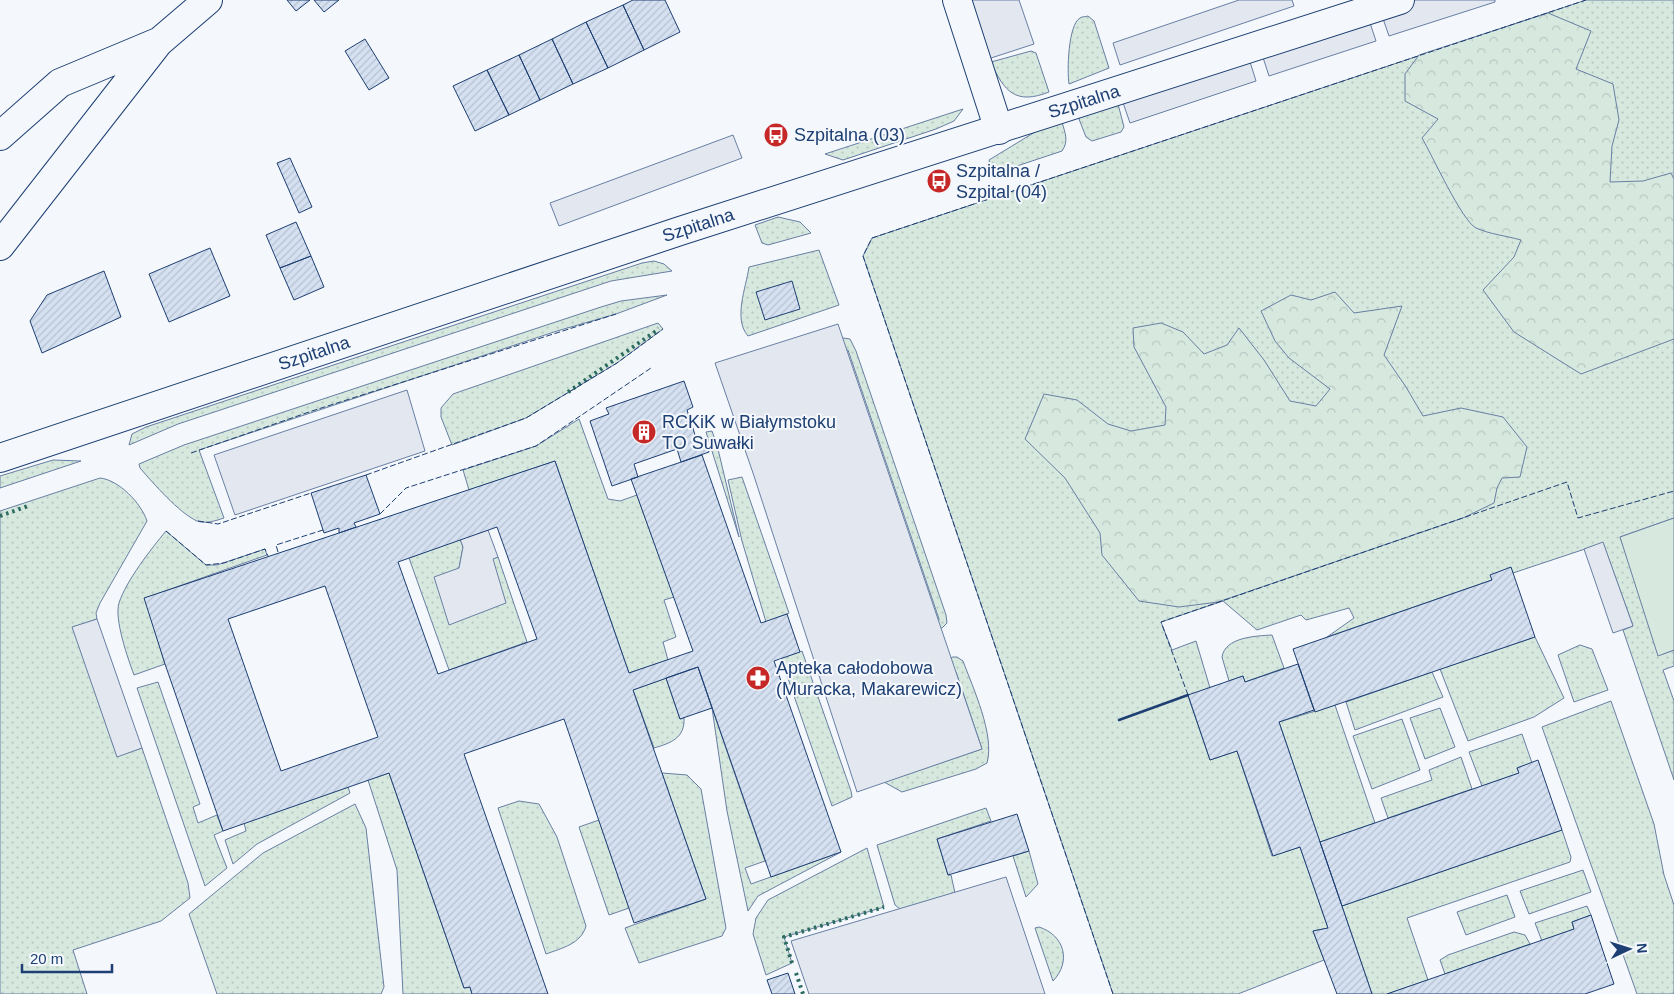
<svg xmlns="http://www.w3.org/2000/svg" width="1674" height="994" font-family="Helvetica,sans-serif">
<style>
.green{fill:url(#green-dots);stroke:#687fa3}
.forest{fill:url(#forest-crowns);stroke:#687fa3}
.pitch{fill:#d7e8df;stroke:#687fa3}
.parking{fill:#e3e8f0;stroke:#687fa3}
.building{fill:url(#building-hatch);stroke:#1d3f73;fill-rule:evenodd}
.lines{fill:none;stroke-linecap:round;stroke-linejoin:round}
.street-casing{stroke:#1d3f73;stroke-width:30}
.secondary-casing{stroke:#1d3f73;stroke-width:30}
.street{stroke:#f4f7fb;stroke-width:28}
.secondary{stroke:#f4f7fb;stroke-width:28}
.hedge{stroke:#2c6c60;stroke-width:4;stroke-dasharray:2.5 4;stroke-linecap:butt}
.fence{stroke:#1d3f73;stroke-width:1;stroke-dasharray:6 2.5;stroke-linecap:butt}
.wall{stroke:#1d3f73;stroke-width:2.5}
.labels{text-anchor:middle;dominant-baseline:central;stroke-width:4;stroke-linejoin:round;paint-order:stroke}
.street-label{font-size:18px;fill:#1d3f73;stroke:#f4f7fb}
.poi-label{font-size:18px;fill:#1d3f73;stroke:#f4f7fb;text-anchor:start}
</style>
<defs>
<pattern id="green-dots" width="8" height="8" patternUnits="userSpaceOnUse" patternTransform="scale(1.25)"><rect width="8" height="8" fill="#d7e8df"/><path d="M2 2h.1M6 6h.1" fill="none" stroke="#b8c8c3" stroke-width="1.8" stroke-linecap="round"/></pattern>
<pattern id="forest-crowns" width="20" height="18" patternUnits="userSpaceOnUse" patternTransform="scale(1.25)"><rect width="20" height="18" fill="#d7e8df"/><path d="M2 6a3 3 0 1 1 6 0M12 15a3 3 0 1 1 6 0" fill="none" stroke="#b8c8c3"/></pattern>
<pattern id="building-hatch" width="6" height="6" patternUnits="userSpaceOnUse" patternTransform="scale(1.25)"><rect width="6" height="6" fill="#d5e0f0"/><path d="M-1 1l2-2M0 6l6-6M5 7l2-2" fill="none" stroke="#b6c1d1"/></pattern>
</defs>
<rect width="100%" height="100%" fill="#f4f7fb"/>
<!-- green -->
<path class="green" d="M1586,0H1674V518L1620,537L1663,654L1674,650V666L1663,670L1674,701V780L1623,630L1633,626L1603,543L1513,573L1511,568L1491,575L1492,580L1327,637L1354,618L1349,608L1306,620L1301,615L1257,630L1223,601L1161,622L1172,650L1196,641L1210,688L1188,696L1210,760L1237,751L1272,856L1300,847L1328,928L1313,931L1324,960L1238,994H1113L863,256L872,238Z
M1088,16L1094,21L1109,68L1069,84C1067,71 1068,25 1080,18C1083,16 1086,17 1088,16Z
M1031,51L1036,53L1049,92C1016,105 1004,92 991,62Z
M1118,104L1124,127L1121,132L1092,141L1086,137L1079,119L1081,116Z
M963,109L954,121L936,129L843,160L825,154Z
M1062,122C1065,133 1069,141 1062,151L993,174L989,160L1035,132Z
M778,217L800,222L811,233L768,245L762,243L755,225Z
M819,250L839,305L748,336C733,319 746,288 749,267Z
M654,261L664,264L672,271L611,281L178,424L129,445L132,434L146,427L642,263Z
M667,295L616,314L557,331L199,450L224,518C215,521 206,524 197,521C179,513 153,483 140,468L139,464L184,445L601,307L621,301Z
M658,323L663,329L617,363L526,418L452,445L441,417V408L453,394Z
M843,338L850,339L856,351L946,615L947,623L942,628L926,634L938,624L939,619L848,350L829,355L825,344Z
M579,419L608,499L620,501L637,495L674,597L664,600L676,637L663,642L668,660L629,673L555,461L469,490L463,470L536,446Z
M712,431L717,445L739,537L706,432Z
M53,460L81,461L0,488V476Z
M742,477L789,613L766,622L742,541L728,480Z
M100,478C119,480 141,503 147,521L100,603L96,613L97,619L73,627L117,756L142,748L188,883L190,898L161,921L73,950L87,994H0V511Z
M166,531L206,565H217L265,549L267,555L145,598L165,664L134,675C128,659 114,619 119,603C126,581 151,549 166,531Z
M460,539L463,547L459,568L498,557L527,642L449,670L409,558Z
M1272,635L1284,668L1245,682L1243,676L1229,681L1222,657C1225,637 1256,636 1272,635Z
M1535,637L1564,698L1534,717L1468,741L1440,669Z
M1580,645L1592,649L1608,690L1574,702L1558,655Z
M802,651L851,791L852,797L832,806L781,658Z
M953,657H957L963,661C973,688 995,735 987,763L976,769L902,792L884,782L982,749L956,672L933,664Z
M1432,672L1443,697L1355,730L1346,702Z
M666,678L680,719L684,718C685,738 671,743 654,748L633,690Z
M158,682L200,804L193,807L198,823L217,815L223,831L214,835L227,868L205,886L137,688Z
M1611,701L1654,824L1664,875L1674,905V994H1637L1542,727Z
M1335,705L1375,823L1320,842L1279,722Z
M712,708L765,861L745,868L751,884L841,852L758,896L748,911L727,811Z
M1440,708L1455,747L1425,759L1410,718Z
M1402,719L1420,770L1372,789L1353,736Z
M1522,734L1532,763L1517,768L1519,773L1482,786L1469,752Z
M1461,757L1472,789L1388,818L1381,798L1432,780L1429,770Z
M389,773L464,988L470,987L472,994H403L397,870L368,780Z
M662,773L687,775L701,789L726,928L722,936L639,963L625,928L706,899Z
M348,787L350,793L257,844L233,864L225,840L246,831L244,823Z
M519,801L539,804L557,837L586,926C581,944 562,948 546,954L498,808Z
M355,804L366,828L384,987L381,994H217L189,914L263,853Z
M986,808L991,821L937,839L948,875H951L955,893L900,909L895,905L877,845Z
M599,820L629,908L609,915L579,827Z
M1562,830L1571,857L1570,862L1407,918L1428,980L1387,994H1372L1342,906Z
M867,848L884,907L784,937L792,963L766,975L753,934L756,918L768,900Z
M1029,851L1038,884L1026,897L1013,856Z
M1583,870L1591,892L1529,914L1520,891Z
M1507,895L1515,917L1466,935L1457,912Z
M1587,906L1591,915L1572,922L1574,929L1542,941L1535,923Z
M1039,927C1064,935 1072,961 1053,981L1035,928Z
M1514,932L1525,935L1530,944L1445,974L1440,960L1448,955Z"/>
<!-- forest -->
<path class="forest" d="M1548,13L1591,31L1576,69L1613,84L1619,120L1612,146L1610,182L1643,181L1671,173L1674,179V339L1581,374L1514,332L1483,290L1514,257L1521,240C1507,236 1489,234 1476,228C1462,221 1432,155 1422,138L1438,119L1405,101V74L1419,55Z
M1335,292L1354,313L1402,306L1384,355L1406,387L1423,416L1461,408L1503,417L1527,447L1520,477L1502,478L1497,488L1494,503L1463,518L1218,602L1179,607L1139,601L1102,555L1100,533L1065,478L1025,439L1044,394L1077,400L1108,424L1131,431L1165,425L1166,407L1134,347L1133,328L1161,323L1183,332L1204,354L1227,345L1239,328L1264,360L1290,401L1316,406L1330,389L1289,358L1275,341L1261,311L1291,295L1311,300Z"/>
<!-- pitch -->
<path class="pitch" d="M1674,518V650L1658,656L1620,537Z"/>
<!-- parking -->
<path class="parking" d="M969,0H1019L1034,44L988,59Z
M1239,0H1292L1294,6L1120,65L1113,43Z
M1400,0H1495V2L1389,36L1379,7Z
M1366,11L1376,41L1269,76L1259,45Z
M1246,49L1256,81L1130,123L1119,91Z
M733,135L742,158L559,226L550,203Z
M838,324L982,749L857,792L753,473L715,363Z
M407,390L425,451L235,515L214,455Z
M488,530L498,557L493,559L506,603L449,625L434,577L459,568L463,547L460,539Z
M1603,542L1633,626L1613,633L1584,549Z
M97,619L142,748L117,757L72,627Z
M1006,877L1045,994H809L791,941Z"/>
<!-- building -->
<path class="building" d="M287,0H310L296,11Z
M314,0H339L324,12Z
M633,0H665L680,32L644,50L623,5Z
M623,5L644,50L608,68L586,22Z
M586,22L608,68L573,84L552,39Z
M365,39L389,78L369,90L345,51Z
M552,39L573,84L540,100L519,55Z
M519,55L540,100L509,115L487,70Z
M487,70L509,115L475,131L453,86Z
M290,158L312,207L299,213L277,163Z
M296,222L311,256L280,268L266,235Z
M210,248L230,296L169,322L149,274Z
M311,256L324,287L294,300L280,268Z
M104,271L121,317L42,353L30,321L47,295Z
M792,281L800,309L765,320L756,292Z
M684,381L693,407L687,410L697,441L704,439L709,452L681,462L677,449L634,464L638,477L612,486L590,421L609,414L606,408Z
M702,455L761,623L787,614L800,652L774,661L841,852L771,877L698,667L633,690L706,899L634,923L564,719L464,754L548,994H472L470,987L464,988L389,773L223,831L165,664L144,598L555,461L629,673L693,651L631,479ZM497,527L537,639L438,674L398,562ZM325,586L378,737L281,771L228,619Z
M366,475L380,514L354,523L356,527L339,533V528L324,533L311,493Z
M1511,567L1535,637L1315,712L1293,649L1492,580L1490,575Z
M1298,664L1314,710L1279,722L1372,994H1337L1313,931L1328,928L1300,847L1273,856L1237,751L1210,760L1188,695L1243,676L1245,682Z
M698,667L712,708L680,719L666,678Z
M1538,760L1562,830L1342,906L1320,842L1519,773L1517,768Z
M1017,814L1029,851L948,875L937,839Z
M1591,915L1614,984L1585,994H1387L1574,929L1572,922Z
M788,973L795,994H772L767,980Z"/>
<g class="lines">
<defs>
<path id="street" d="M957,0L999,130
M0,136L60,83L158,42
M0,246L159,42L208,0"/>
<g id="secondary">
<path id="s1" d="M0,458L680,231L1400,0"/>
</g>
</defs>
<!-- street casing -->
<use href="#street" class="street-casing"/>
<!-- secondary casing -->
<use href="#secondary" class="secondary-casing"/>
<!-- street -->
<use href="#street" class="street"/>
<!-- secondary -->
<use href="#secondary" class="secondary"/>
<!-- hedge -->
<path class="hedge" d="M568,392L659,329
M0,516L28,506
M792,963L784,937L884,907
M796,973L803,994"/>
<!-- fence -->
<path class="fence" d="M191,453L312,411L616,314
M366,475L526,418L617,363L663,329
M380,514L406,488L536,446L651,368
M198,521L218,524L311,493
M166,531L206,565L224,563L265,549L268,556
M278,552L276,545L323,530
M1188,695L1161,622L1567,482L1578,518L1674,491
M1113,994L863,256L872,238L1586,0"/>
<!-- wall -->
<path class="wall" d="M1119,720L1188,695"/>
</g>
<!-- icons -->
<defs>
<symbol id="bus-disc" viewBox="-11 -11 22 22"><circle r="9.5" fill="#c62828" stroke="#f4f7fb"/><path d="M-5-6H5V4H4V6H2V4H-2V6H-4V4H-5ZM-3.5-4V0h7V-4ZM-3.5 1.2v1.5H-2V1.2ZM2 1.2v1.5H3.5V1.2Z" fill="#fff"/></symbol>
<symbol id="building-disc" viewBox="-11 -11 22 22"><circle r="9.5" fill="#c62828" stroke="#f4f7fb"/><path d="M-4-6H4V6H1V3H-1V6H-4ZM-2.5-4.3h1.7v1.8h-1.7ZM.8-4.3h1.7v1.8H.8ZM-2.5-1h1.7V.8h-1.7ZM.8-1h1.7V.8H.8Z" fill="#fff"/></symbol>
<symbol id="pharmacy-disc" viewBox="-11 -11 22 22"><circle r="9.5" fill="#c62828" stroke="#f4f7fb"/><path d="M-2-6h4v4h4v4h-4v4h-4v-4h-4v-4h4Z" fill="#fff"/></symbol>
</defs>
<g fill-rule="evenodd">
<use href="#bus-disc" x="762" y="121" width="28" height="28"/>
<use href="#bus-disc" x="925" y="167" width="28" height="28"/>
<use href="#building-disc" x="630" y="418" width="28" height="28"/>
<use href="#pharmacy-disc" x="744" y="664" width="28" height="28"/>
</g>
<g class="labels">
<!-- street labels -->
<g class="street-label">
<text stroke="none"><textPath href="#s1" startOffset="1141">Szpitalna</textPath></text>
<text stroke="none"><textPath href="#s1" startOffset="736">Szpitalna</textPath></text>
<text stroke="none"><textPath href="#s1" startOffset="331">Szpitalna</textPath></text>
</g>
<!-- poi labels -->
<g class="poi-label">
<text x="794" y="135">Szpitalna (03)</text>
<text x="956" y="171">Szpitalna /<tspan x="956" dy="21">Szpital (04)</tspan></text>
<text x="662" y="422">RCKiK w Białymstoku<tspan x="662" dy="21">TO Suwałki</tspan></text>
<text x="776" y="668">Apteka całodobowa<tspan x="776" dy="21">(Muracka, Makarewicz)</tspan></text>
</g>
</g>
<!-- north arrow -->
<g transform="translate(1629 949) rotate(86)" stroke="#f4f7fb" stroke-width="4" paint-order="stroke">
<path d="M0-4L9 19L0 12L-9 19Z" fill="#1d3f73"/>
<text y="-8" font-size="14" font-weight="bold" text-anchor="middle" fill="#1d3f73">N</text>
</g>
<!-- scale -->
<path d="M22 964v8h90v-8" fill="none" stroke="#1d3f73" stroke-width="2.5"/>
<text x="30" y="964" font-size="15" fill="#1d3f73" stroke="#f4f7fb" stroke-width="4" paint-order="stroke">20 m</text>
</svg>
